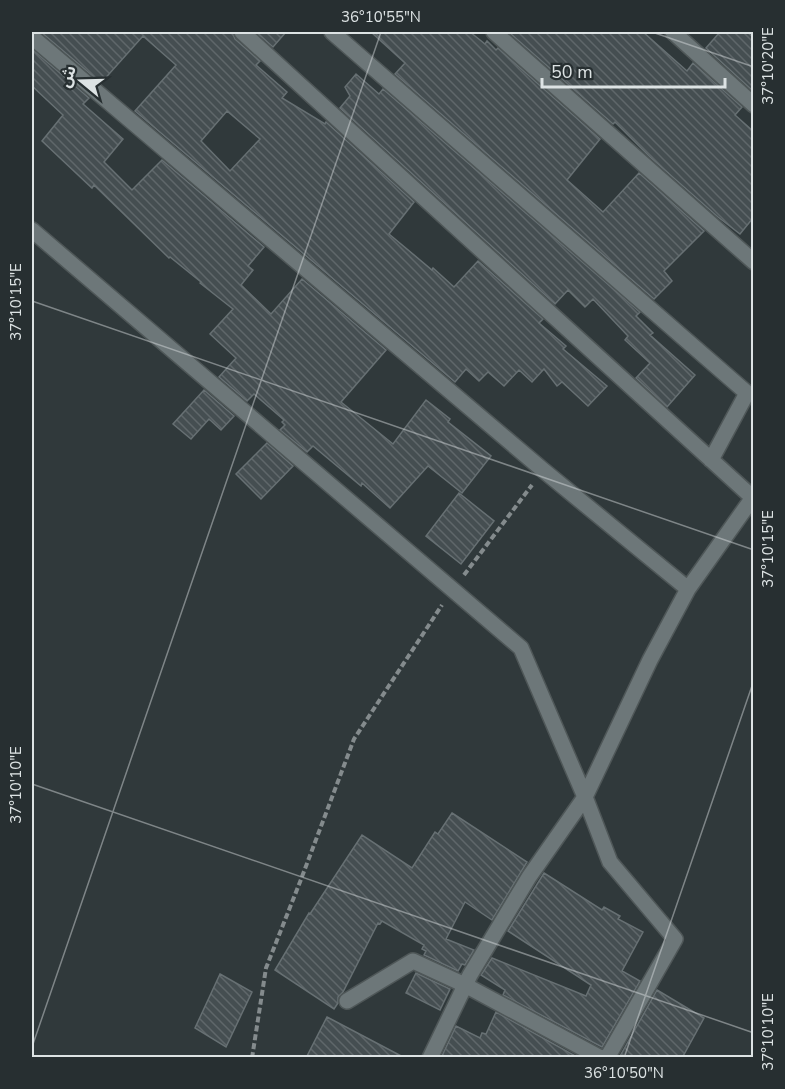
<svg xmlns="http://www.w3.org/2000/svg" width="785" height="1089" font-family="'Nunito Sans','Noto Sans Arabic',sans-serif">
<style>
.building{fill:url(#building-back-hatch);stroke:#677073;stroke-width:1.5;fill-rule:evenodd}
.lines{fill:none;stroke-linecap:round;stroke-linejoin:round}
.minor-casing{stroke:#4f5758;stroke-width:18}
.path{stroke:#848b8d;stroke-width:4;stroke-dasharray:6 3;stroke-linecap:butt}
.minor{stroke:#6d7779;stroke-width:15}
.ticks{fill:none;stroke:#dde3e4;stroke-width:1.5;stroke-opacity:0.45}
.neatline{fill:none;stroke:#dde3e4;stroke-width:2}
.ticks-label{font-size:15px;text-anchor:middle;fill:#dde3e4}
</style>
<defs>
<pattern id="building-back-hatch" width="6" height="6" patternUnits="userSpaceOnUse" patternTransform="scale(1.5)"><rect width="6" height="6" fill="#454e51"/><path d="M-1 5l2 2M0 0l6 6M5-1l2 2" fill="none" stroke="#5f676a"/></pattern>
</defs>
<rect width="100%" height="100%" fill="#30393b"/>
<!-- building -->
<path class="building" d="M41,32H232L235,39L260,61L256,65L287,92L282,98L325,124L326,122L414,202L389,234L432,270L433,268L454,287L478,261L543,319L539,323L566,346L563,349L607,386L588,406L562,382L557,386L544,369L532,382L519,370L504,386L488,372L479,381L466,369L455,382L135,111L176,65L143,36L101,83ZM227,111L260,139L230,171L201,141Z
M256,32H286L273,47Z
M371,32H470L485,44L487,41L496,50L498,48L600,139L567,180L603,212L639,173L704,231L664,271L672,281L654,299L395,74L405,63Z
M513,32H643L687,71L693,63L742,107L735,115L753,131V218L740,234L718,217L650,157L615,122L613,124L511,34Z
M720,32H747L753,37V91L706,48Z
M32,49L89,98L83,104L123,139L104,162L132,190L162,160L264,247L248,266L253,270L241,285L271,314L302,279L386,350L341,402L393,444L426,400L450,419L448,422L491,456L462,493L428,466L390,508L362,483L361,486L313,446L307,452L280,430L285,425L282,422L284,420L254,394L247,401L219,377L236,358L210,334L233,309L200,283L201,282L170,257L169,258L94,185L92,188L42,141L63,115L32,86Z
M356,74L379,94L383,89L640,312L636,316L653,333L650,335L695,375L667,407L636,378L650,363L625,340L628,336L593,299L585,307L568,290L555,304L340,108L350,96L345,87Z
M204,390L234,416L221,430L209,419L191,439L173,424Z
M267,443L293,466L261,499L236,474Z
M459,493L494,521L461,564L426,536Z
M452,813L527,862L492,920L465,902L446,939L474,950L465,965L462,964L458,971L424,955L426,951L422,949L424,945L382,921L380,924L378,923L343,992L338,997V1003L334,1009L275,970L309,913L310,914L362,835L412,868L435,832L438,834Z
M544,873L602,910L604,907L620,916L618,919L643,932L622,971L640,981L602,1047L503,995L505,990L481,975L492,958L586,996L591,985L508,931Z
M416,973L450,989L440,1010L406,993Z
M220,974L252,992L226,1047L195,1028Z
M657,990L704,1018L682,1058H619Z
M496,1012L579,1058H441L456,1026L480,1038L482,1033L486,1034Z
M327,1017L405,1058H306Z"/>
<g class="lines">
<defs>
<path id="minor" d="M242,32L752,497
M332,32L747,393L711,460
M494,32L754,262
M673,32L754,105
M32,37L543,470L688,589
M32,230L521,648L585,797L610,862L675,939L607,1058
M347,1001L413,961L465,985L601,1058
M430,1058L470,975L529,877L585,797L650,660L688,589L754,496"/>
</defs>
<!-- minor casing -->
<use href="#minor" class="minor-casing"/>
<!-- path -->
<path class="path" d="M464,575L532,485
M252,1058L266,968L300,882L354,739L442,605"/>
<!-- minor -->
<use href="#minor" class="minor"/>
</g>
<!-- ticks -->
<path class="ticks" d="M652,32L754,67M32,301L754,550M32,784L754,1033M32,1047L381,32M624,1058L754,680"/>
<!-- border -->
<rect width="785" height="1089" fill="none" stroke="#272f31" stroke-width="66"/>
<!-- north arrow -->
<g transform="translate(81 81) rotate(289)" stroke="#272f31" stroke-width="4.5" paint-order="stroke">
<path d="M0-4.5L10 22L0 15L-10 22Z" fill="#dde3e4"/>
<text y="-9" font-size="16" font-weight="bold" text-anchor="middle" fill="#dde3e4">ش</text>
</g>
<!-- scale -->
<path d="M542 78v9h183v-9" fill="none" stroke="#dde3e4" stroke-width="3"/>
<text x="551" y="78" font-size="18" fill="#dde3e4" stroke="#272f31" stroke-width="4.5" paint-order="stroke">50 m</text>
<rect x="33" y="33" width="719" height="1023" class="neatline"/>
<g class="ticks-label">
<text x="381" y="22">36°10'55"N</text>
<text transform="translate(768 66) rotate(-90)" y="5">37°10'20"E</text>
<text transform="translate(16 302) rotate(-90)" y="5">37°10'15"E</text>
<text transform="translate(768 549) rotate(-90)" y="5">37°10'15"E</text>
<text transform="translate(16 785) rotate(-90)" y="5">37°10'10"E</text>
<text transform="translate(768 1032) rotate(-90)" y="5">37°10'10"E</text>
<text x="624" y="1078">36°10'50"N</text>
</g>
</svg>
